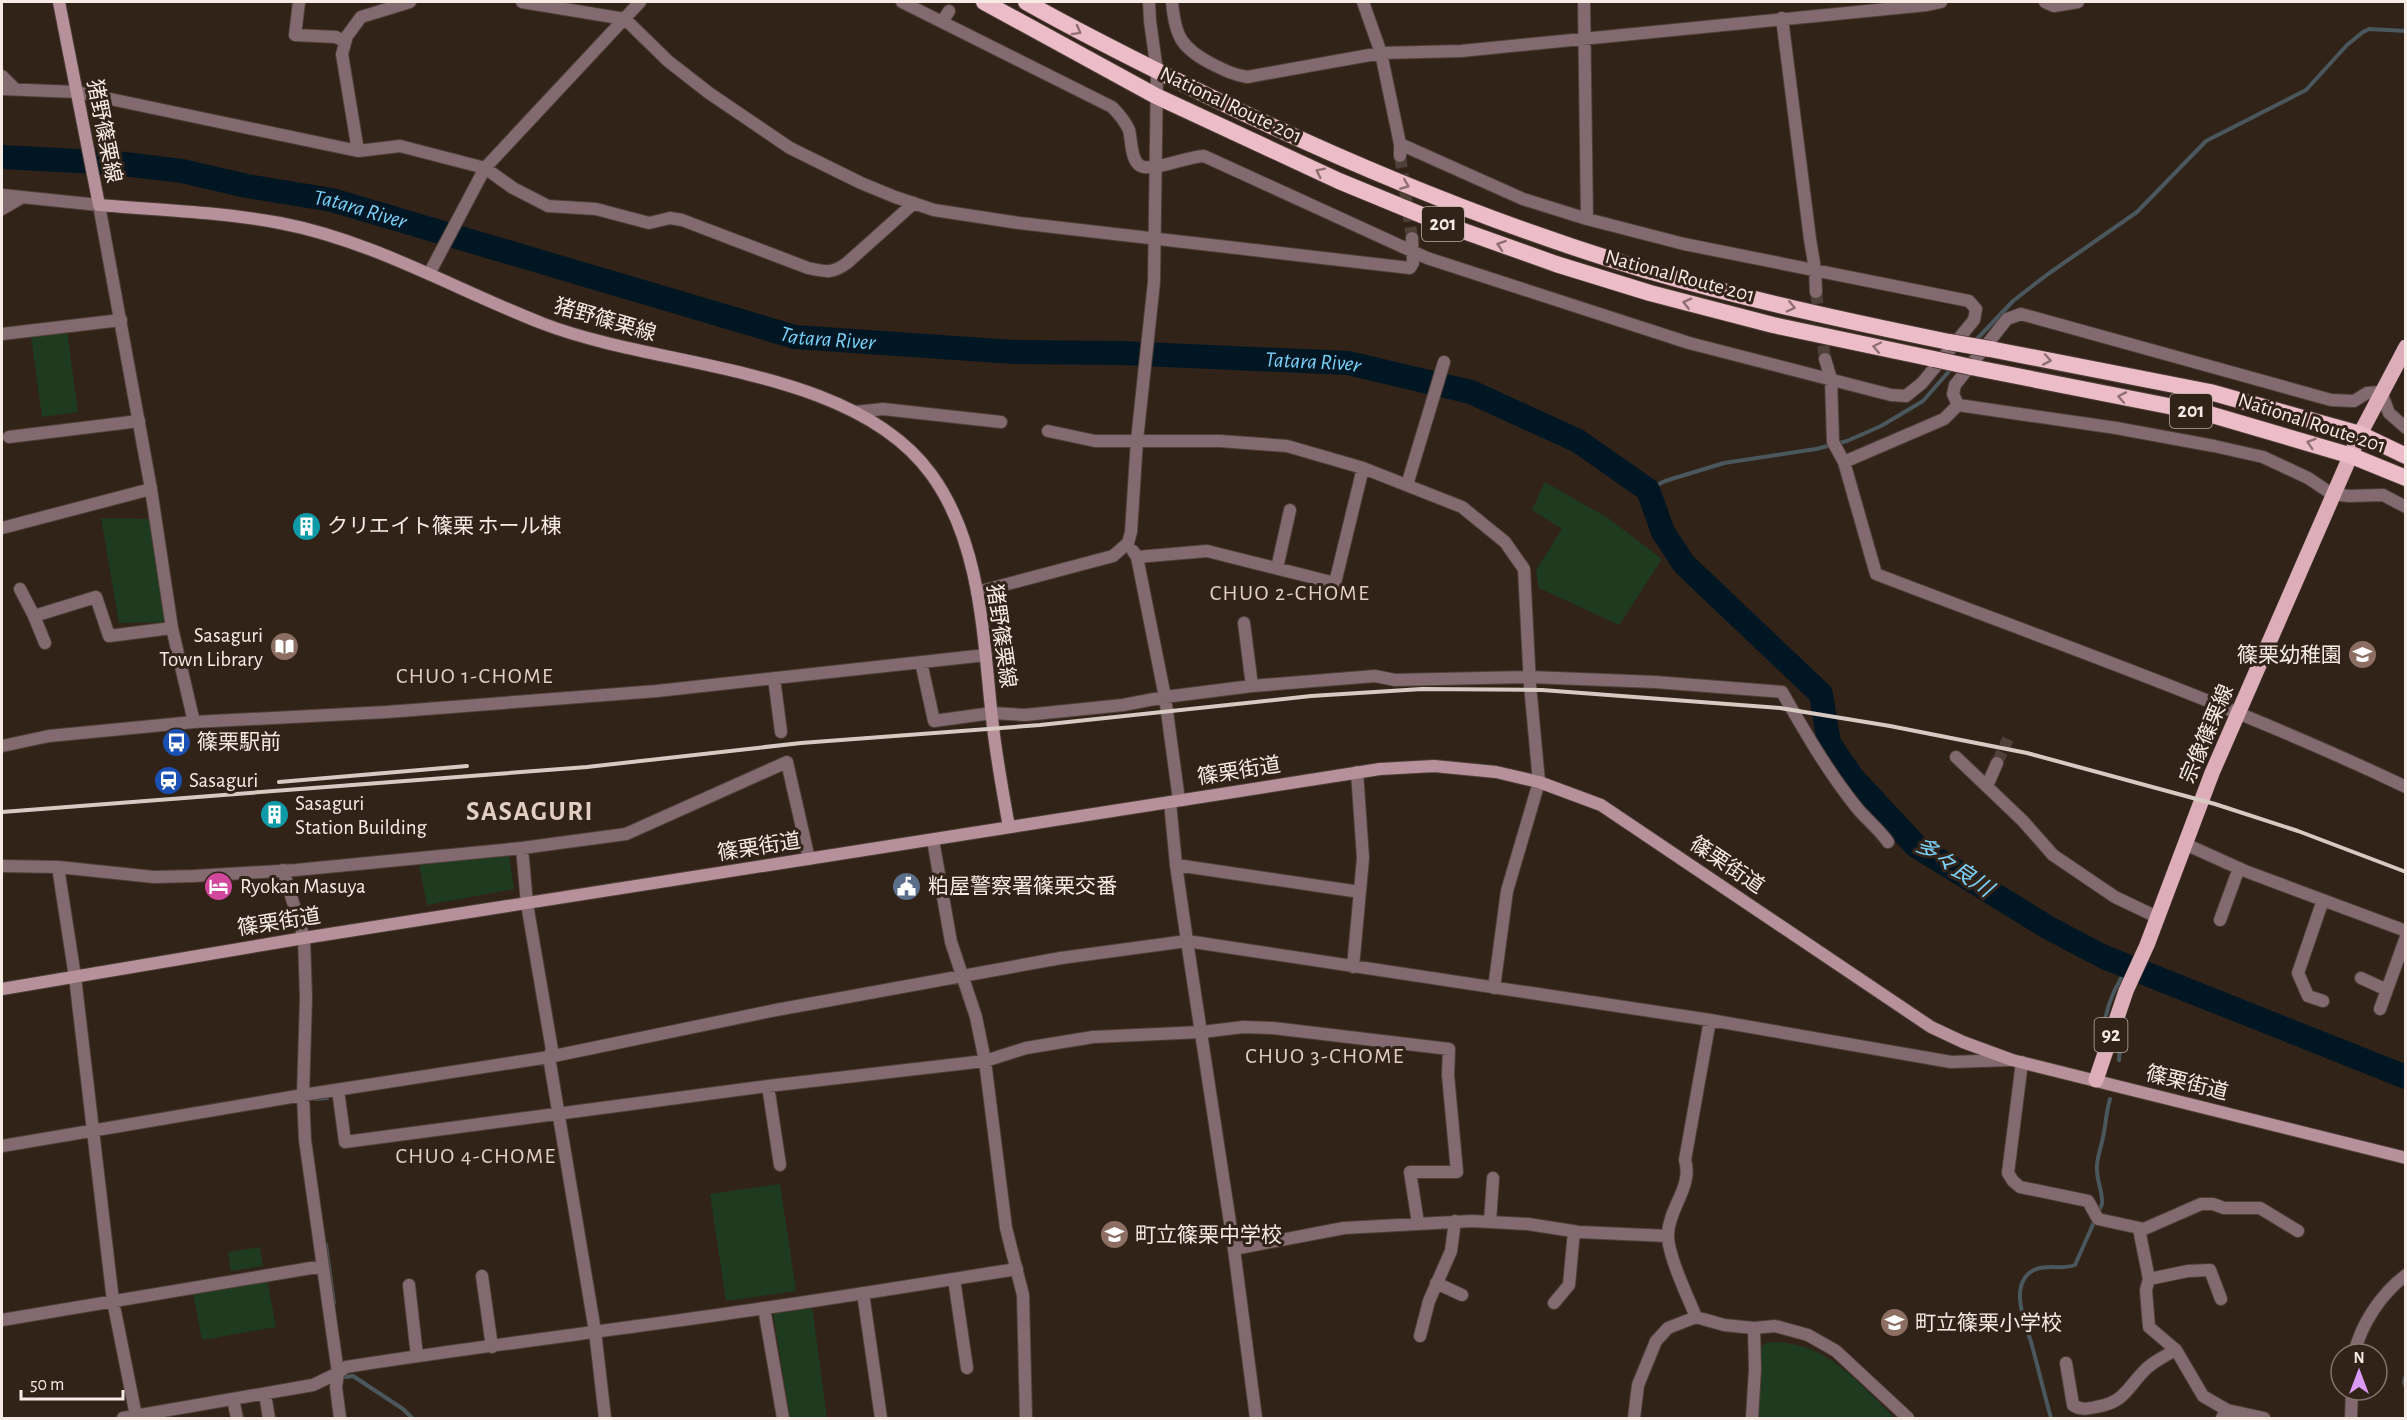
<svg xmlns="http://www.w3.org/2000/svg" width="2407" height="1420" font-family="'Alegreya Sans','Noto Sans JP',sans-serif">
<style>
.green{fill:#1e3b1f}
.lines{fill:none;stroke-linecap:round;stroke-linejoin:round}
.stream{stroke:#4a575d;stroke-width:4}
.river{stroke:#001723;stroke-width:24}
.minor-tunnel{stroke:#4f4138;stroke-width:12;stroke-dasharray:12 6;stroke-linecap:butt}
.minor-casing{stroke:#4d3f36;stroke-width:14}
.tertiary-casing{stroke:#4d3f36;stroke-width:14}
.secondary-casing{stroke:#4d3f36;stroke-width:14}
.primary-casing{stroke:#4d3f36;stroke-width:16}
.trunk-casing{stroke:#4d3f36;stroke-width:18}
.minor{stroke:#826a70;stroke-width:12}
.tertiary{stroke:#826a70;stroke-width:12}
.secondary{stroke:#b6909a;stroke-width:12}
.primary{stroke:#deadba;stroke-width:15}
.trunk{stroke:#ecbcc9;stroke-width:16}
.rail{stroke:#d6cac3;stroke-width:4}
.trunk-bridge-casing{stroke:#4d3f36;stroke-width:18;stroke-linecap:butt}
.trunk-bridge{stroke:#ecbcc9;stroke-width:16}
.oneway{stroke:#8f7071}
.labels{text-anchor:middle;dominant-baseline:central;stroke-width:6;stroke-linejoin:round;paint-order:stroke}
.shield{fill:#322319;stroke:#bbafa8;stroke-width:1.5}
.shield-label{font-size:20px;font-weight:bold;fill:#f6ebe5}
.street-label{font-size:21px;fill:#f6ebe5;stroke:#322319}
.poi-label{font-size:21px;fill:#f6ebe5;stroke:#322319;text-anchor:start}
.water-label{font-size:22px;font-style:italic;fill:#7bd1f9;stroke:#322319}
.neighbourhood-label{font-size:22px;letter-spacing:1.5px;fill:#e3cfc2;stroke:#322319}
.district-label{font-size:27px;font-weight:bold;letter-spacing:1.5px;fill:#e3cfc2;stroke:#322319}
</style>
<rect width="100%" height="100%" fill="#322319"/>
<!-- green -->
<path class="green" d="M67,331L78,412L42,417L31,336Z
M1545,482L1608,518L1662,559L1619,625L1539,588L1536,570L1562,529L1532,510Z
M101,518L150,519L168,622L119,623Z
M509,855L514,889L427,905L419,865Z
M780,1184L796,1291L726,1301L710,1194Z
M260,1247L263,1266L231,1271L228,1252Z
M267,1279L276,1327L202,1340L193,1292Z
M812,1306L827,1418H790L773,1312Z
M1774,1342C1829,1343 1858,1383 1895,1418H1757L1759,1350L1766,1343Z"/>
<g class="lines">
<!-- stream -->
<path class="stream" d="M1976,340L2013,301L2048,274L2137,212L2206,141L2306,90L2347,45L2363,32L2369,29L2406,31
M1648,490L1665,481L1724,463L1816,449L1847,441L1881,426L1923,401L1951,369
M2108,1030L2104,1024C2108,1002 2115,985 2129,967
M2114,1039L2120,1047L2119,1060
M316,1099L327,1098
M326,1245L334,1303
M343,1373L344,1377L353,1376L403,1409L412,1418
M2406,1375L2404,1382L2406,1387
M2051,1418C2044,1393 2038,1367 2031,1342C2025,1323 2008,1283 2034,1270C2045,1264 2062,1270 2075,1265L2102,1204C2103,1192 2097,1182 2097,1170C2096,1159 2101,1149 2103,1137C2106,1124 2106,1112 2110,1099"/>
<!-- river -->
<path class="river" id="s1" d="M2,157L116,163L182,171L247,186L332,200L795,337L1014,352L1121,353L1348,363L1471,392L1578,441L1648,490L1663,532L1684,564L1821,694L1829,743L1852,777L1916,846L2047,927L2104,957L2406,1077"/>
<!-- minor-tunnel -->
<path class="minor-tunnel" d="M1400,156L1412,238
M1816,292L1825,359
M1997,763L2008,739"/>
<defs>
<path id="minor" d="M299,2L295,35L336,37L345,42
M522,2L625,19L668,61L709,93L790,148L861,183L895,197L934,210L1019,223L1410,268L1413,263L1412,238
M902,2L1112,107C1119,114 1125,121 1129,130C1132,140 1130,165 1144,167C1162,169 1185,157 1204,156L1427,258L1689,343L1891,395L1906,396L1922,383L1974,320L1976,309L1969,301L1684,244L1587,219L1523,199L1400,144
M1149,2L1150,21L1157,71
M1172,2C1175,36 1181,48 1212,64C1224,70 1234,75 1247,77L1381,53L1461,51L1927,5L1941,2
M1363,2L1381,53L1400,144V156
M1584,2L1587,219
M2045,2L2054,6L2078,2
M1782,18L1810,239L1815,269L1816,292
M942,22L949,11
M2,76L15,89
M2,89L77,92L358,151L400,146L485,168L513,188L548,206L596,209L649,223L670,218L682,220L808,268C826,272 832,274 847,263L914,203
M358,151L342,54L347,36L361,17L410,2
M2,195L99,205
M2,209L21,198
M429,274L485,168L640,2
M2,334L121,320
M1825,359L1831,379L1833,442L1844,462L1876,574C2053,642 2234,705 2406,787
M1958,405L1953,394L1955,385L2007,319L2021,314L2331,400L2354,401L2367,393L2381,392L2389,413L2406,428
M1958,405L2116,428L2214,446L2263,457L2308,478L2332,494L2349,496L2383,495L2406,507
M855,412L883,409L1001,422
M1048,431L1095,441H1220L1287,446L1363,468L1462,507L1505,542L1524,569L1530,685L1539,782L1507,891L1494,988
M9,437L139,421
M1844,462L1944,419L1958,405
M1407,485L1444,362
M2,528L151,489
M1133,551L1137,557L1165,697L1179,800
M1137,557L1207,551L1335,583L1363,468
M1277,568L1290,510
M20,589L34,616L96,597L109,636L172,628
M34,616L45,643
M1244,623L1252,686
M921,662L934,721L992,713L1025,715L1123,705L1165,697L1252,686L1375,676L1395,680L1530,677L1655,682L1782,692C1805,732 1828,772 1857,808C1867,820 1879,829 1888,842
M774,678L781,732
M2,746L49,736L194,722L387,712L657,691L986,655
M1956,757L2023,821L2053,855L2115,897L2157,917
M1987,786L1997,763
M1170,802L1176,865L1187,941
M933,840L951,942L976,1017L985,1061L1006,1228L1023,1295L1026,1418
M2185,844L2245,871L2406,931
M522,848L527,904L552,1050L549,1057L595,1331L605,1418
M1176,865L1360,892
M2,866L58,867L154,877L194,876L296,870L522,848L626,834L787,762L809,859
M58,867L75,977L113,1301L136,1416
M2323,900L2298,973L2308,996L2323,1001
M2220,920L2239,868
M304,938L306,998L303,1095L305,1140L338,1373L336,1387L340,1418
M1353,967L1363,858L1357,772
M2361,978L2387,990
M2380,1009L2406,937
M2022,1062L2008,1173L2013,1181L2020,1187L2088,1201L2098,1219L2144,1229L2201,1204H2213L2224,1208H2260L2298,1231
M768,1086L780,1165
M338,1090L345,1142L768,1086L985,1061L1026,1048L1093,1037L1202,1032L1243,1027L1273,1028L1449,1049L1448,1075L1457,1172H1410L1418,1223
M2,1146L303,1095L549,1057L776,1010L1061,958L1187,941L1710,1020L1951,1062L2010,1060
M1490,1222L1493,1178
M2139,1229L2149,1279L2188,1271L2210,1270L2221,1299
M482,1276L492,1347
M954,1279L967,1368
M2149,1279L2146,1290L2149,1327L2176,1350L2203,1396L2227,1410
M1436,1283L1462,1295
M409,1285L417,1356
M863,1293L881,1418
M1554,1303L1569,1285L1574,1231
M764,1308L783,1418
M1696,1317C1688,1297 1667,1254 1668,1234C1669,1207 1693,1187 1685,1160L1710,1020
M2,1320L323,1266
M1420,1336L1429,1301L1451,1251L1455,1221
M2354,1354C2361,1324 2381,1294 2406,1275
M2066,1363L2073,1405C2080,1410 2087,1409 2096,1407C2126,1402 2127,1387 2147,1368C2155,1361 2166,1355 2176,1350
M265,1394L269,1418
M233,1399L237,1418
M123,1418L313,1385L338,1373
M1256,1418L1234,1249L1344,1228L1472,1221L1528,1224L1579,1232L1668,1236
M1634,1418L1638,1385L1656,1341L1668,1328L1696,1317L1724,1325L1754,1328L1775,1326L1808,1335L1836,1351L1908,1418
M1752,1418L1755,1369L1754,1328
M2222,1418L2227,1410L2264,1418
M2351,1418L2352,1390"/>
<path id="tertiary" d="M99,205L151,489L172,628L194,722
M977,592L1113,556L1128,543L1131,532L1137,440L1154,282L1157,71
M283,870L304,938
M1187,941L1234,1249
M338,1373L346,1367C485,1345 626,1329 765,1308C849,1296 933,1282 1017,1269"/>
<path id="secondary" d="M59,2L99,205C159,210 221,212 280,223C374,241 456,290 544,324C661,369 852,366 931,474C983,545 983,643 993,727C997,761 1003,794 1009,827
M2,989L304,938L1380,769L1434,766L1496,772L1539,782L1601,805L1931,1027L1963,1042L2012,1060L2406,1158"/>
<path id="primary" d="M2096,1080L2126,991L2147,945L2212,773L2360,434L2406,347"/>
<path id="trunk" d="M984,2L1156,96L1339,181L1441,223L1556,264L1650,293L1773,325L1934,359
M1026,2C1084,35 1143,64 1202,93C1345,163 1492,224 1645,270C1745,299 1847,321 1949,342
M1990,349L2210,392L2360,434L2406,456
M1971,367L2209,414L2352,456L2406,478"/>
</defs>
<!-- minor casing -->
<use href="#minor" class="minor-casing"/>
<!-- tertiary casing -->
<use href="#tertiary" class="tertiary-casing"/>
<!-- secondary casing -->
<use href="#secondary" class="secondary-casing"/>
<!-- primary casing -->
<use href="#primary" class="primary-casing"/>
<!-- trunk casing -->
<use href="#trunk" class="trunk-casing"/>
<!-- minor -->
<use href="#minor" class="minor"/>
<!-- tertiary -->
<use href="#tertiary" class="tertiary"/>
<!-- secondary -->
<use href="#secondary" class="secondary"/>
<!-- primary -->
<use href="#primary" class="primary"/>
<!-- trunk -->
<use href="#trunk" class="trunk"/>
<!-- rail -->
<path class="rail" d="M279,782L467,766
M2,812L587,767L801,743L1040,725L1311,696L1422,689L1542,690L1780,708L1890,726L2027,753L2215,804L2298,831L2406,872"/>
<defs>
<path id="trunk-bridge" d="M1949,342L1990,349
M1934,359L1971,367"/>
</defs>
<!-- trunk-bridge casing -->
<use href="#trunk-bridge" class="trunk-bridge-casing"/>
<!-- trunk-bridge -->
<use href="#trunk-bridge" class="trunk-bridge"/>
</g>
<!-- one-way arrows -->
<defs><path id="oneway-chevron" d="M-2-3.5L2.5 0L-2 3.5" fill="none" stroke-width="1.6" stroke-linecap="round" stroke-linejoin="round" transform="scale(1.5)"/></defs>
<g class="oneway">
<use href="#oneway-chevron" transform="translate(1077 31) rotate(29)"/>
<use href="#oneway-chevron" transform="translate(1320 172) rotate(-154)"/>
<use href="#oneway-chevron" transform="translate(1405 185) rotate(22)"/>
<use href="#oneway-chevron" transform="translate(1501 245) rotate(-161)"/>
<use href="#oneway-chevron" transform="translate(1687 303) rotate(-166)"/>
<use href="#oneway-chevron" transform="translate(1791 307) rotate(13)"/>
<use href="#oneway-chevron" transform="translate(1877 347) rotate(-168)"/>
<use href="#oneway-chevron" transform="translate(2047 360) rotate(10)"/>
<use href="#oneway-chevron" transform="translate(2122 397) rotate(-169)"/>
<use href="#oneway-chevron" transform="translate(2311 443) rotate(-163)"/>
</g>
<!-- icons -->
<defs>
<symbol id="building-disc" viewBox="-11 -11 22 22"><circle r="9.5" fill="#0f9aa8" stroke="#322319"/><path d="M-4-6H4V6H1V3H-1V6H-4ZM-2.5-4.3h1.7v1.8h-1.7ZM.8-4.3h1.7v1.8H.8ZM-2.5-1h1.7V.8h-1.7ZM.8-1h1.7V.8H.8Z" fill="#fff"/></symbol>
<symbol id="library-disc" viewBox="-11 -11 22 22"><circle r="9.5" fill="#8d6e63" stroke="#322319"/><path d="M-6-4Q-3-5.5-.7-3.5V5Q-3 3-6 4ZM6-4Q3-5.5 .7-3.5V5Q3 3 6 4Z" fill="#fff"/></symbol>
<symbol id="school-disc" viewBox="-11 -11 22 22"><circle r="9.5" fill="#8d6e63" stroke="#322319"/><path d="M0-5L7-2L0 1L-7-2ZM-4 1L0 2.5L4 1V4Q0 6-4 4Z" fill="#fff"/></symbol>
<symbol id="bus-disc" viewBox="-11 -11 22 22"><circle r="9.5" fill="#1a4fb4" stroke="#322319"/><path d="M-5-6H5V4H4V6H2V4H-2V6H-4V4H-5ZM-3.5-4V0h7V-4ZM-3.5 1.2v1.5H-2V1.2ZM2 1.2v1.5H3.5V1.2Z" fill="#fff"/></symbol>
<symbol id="station-disc" viewBox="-11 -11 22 22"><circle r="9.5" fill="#1a4fb4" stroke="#322319"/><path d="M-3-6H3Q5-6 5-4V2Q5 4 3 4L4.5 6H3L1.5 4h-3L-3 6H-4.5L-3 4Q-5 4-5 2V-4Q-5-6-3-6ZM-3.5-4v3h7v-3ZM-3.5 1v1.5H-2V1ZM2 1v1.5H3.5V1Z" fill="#fff"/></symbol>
<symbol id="hotel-disc" viewBox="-11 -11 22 22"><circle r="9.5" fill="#d1479c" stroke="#322319"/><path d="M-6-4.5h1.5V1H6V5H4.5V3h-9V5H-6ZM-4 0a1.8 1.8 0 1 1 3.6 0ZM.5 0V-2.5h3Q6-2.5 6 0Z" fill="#fff"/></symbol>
<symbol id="civic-disc" viewBox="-11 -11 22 22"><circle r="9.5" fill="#5c6f8a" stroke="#322319"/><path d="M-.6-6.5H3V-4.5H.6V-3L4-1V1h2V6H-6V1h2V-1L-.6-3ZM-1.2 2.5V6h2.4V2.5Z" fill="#fff"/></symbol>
</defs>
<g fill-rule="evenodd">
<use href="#building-disc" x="290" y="510" width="33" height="33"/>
<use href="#library-disc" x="268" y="630" width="33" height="33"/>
<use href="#school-disc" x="2346" y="638" width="33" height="33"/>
<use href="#bus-disc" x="160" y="726" width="33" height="33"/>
<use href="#station-disc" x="152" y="764" width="33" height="33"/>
<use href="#building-disc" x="258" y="798" width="33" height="33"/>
<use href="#hotel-disc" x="202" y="870" width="33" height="33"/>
<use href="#civic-disc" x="890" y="870" width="33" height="33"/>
<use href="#school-disc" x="1098" y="1218" width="33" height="33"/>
<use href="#school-disc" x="1878" y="1306" width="33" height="33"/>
</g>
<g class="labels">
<!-- shield labels -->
<g class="shield">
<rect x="1422" y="207" width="42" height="34" rx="4.5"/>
<rect x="2170" y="394" width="42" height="34" rx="4.5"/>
<rect x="2094.5" y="1018" width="33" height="34" rx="4.5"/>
</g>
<g class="shield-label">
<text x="1443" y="224">201</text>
<text x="2191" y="411">201</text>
<text x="2111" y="1035">92</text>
</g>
<!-- street labels -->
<g class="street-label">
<text transform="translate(1231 105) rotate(25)">National Route 201</text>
<text transform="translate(104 131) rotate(79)">猪野篠栗線</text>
<text transform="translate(1680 276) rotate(15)">National Route 201</text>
<text transform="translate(605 320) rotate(16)">猪野篠栗線</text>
<text transform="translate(2312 423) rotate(18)">National Route 201</text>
<text transform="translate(1001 636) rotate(82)">猪野篠栗線</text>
<text transform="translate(2207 734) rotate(-67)">宗像篠栗線</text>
<text transform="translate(1239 771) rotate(-9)">篠栗街道</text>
<text transform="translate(759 847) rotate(-9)">篠栗街道</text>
<text transform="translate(1727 865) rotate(34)">篠栗街道</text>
<text transform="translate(279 922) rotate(-9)">篠栗街道</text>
<text transform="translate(2187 1083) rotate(14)">篠栗街道</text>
</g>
<!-- poi labels -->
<g class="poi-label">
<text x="327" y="526">クリエイト篠栗 ホール棟</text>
<text x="263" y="635" text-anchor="end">Sasaguri<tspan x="263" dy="24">Town Library</tspan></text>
<text x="2342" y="655" text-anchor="end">篠栗幼稚園</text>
<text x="197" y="742">篠栗駅前</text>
<text x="189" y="780">Sasaguri</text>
<text x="295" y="803">Sasaguri<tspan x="295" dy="24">Station Building</tspan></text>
<text x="240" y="886">Ryokan Masuya</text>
<text x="928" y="886">粕屋警察署篠栗交番</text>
<text x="1135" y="1235">町立篠栗中学校</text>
<text x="1915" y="1323">町立篠栗小学校</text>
</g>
<!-- water labels -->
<g class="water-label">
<text stroke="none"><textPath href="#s1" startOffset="363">Tatara River</textPath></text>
<text stroke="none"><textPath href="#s1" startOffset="849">Tatara River</textPath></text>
<text stroke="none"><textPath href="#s1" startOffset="1335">Tatara River</textPath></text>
<text transform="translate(1954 867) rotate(34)">多々良川</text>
</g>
<!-- neighbourhood labels -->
<g class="neighbourhood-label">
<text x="1290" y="593">CHUO 2-CHOME</text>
<text x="475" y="676">CHUO 1-CHOME</text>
<text x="1325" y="1056">CHUO 3-CHOME</text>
<text x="476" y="1156">CHUO 4-CHOME</text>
</g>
<!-- district labels -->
<g class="district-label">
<text x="530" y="811">SASAGURI</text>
</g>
</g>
<!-- border -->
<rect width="2407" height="1420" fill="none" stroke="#f6ebe5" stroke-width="6"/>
<!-- north arrow -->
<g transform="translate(2359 1372)"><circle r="28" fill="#322319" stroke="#80736b" stroke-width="1.5"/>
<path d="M0-4.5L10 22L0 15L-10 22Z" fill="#da9af6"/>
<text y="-9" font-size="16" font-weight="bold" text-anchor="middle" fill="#f6ebe5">N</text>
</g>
<!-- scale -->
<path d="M21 1390v9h102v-9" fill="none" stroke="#f6ebe5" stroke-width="3"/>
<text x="30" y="1390" font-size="18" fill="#f6ebe5" stroke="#322319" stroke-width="4.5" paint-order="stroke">50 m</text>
</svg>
